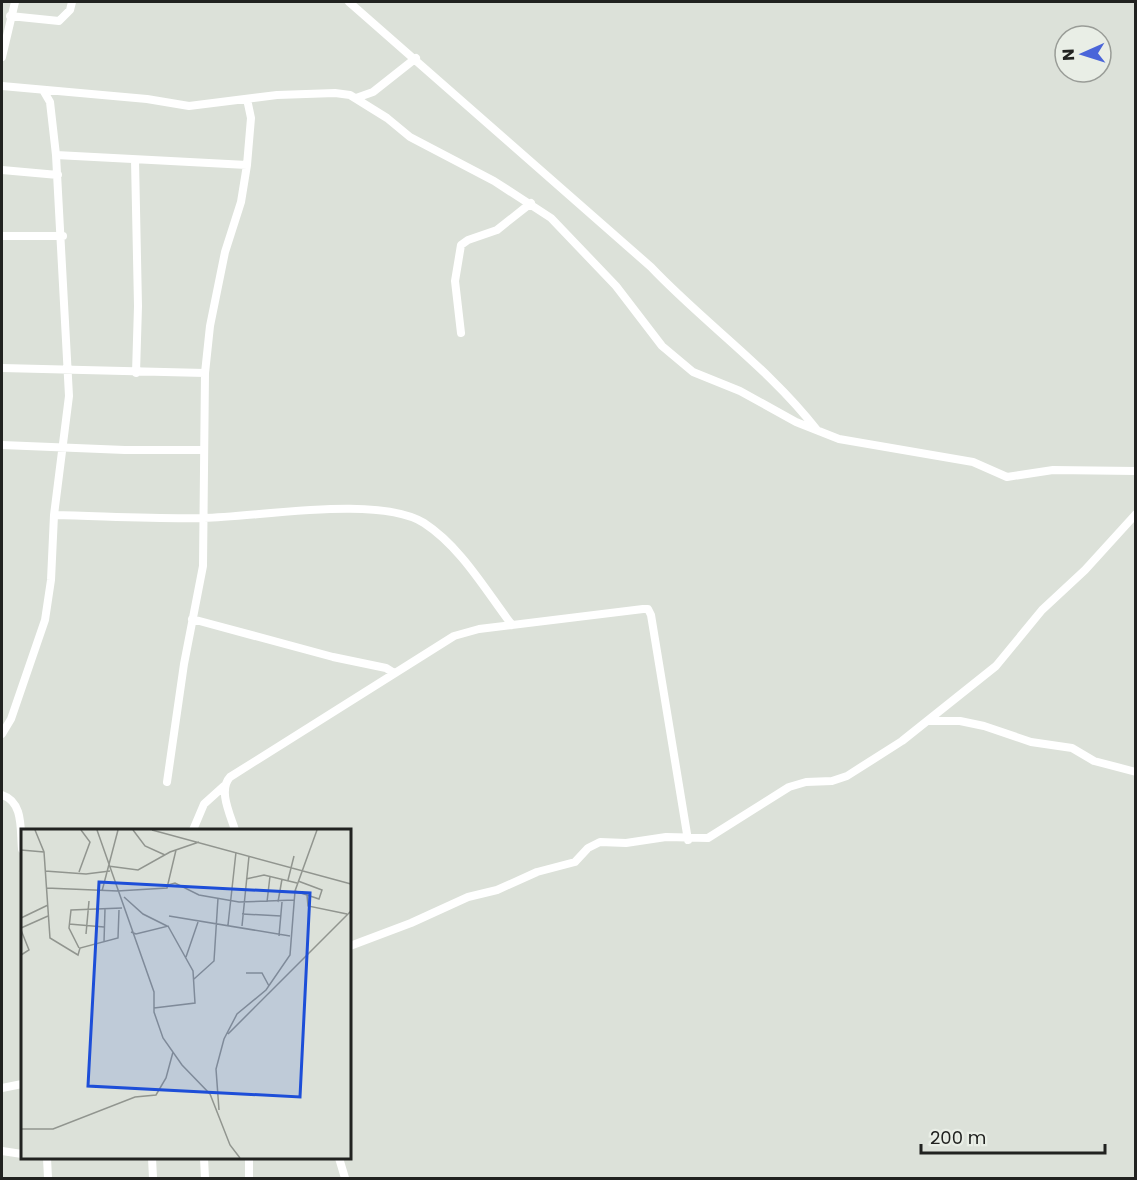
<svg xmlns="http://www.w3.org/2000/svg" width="1137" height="1180" font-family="Poppins,sans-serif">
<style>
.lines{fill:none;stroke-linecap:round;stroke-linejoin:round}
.minor{stroke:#fff;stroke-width:8}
.inset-road{fill:none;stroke:#91958f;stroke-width:1.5}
.view{fill:#1d4ed8;fill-opacity:0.15;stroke:#1d4ed8;stroke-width:3}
.inset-edge{fill:none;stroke:#212220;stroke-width:3}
</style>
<rect width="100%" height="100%" fill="#dce1d9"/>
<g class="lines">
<!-- minor -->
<path class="minor" d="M349,2L651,267C704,323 769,368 817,430
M10,16L59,21L70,10L72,2
M2,57L15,2
M2,86L147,99L189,106L277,95L335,93L350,95L387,118L410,137L494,181L551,218L616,286L662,346L693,372L740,391L796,422L839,439L973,462L1007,477L1053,470L1136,471
M356,98L373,92L416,58
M56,155L247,165
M135,160L138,306L136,373
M2,170L58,175
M2,236H63
M461,333L455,281L461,245L468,240L497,230L531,203
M2,368L205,373
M2,445L125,450H204
M54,515C104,516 154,519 204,518C258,517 379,495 424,523C461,547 486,591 512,625
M192,619L333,657L386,668L394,673
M929,721H960L984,726L1031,742L1072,748L1094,761L1136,772
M2,734L11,719L45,620L51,580L54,515L69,396L56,155L50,102L43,90
M167,782L184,664L203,566L205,373L210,326L225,252L241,202L247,165L251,118L247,99
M2,795C24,802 20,830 22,849
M193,830L204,804L224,786
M235,830C230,814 218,790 230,777L454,636L479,629L643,609H648L651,615L688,840
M350,946L411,923L468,897L497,890L537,872L575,862L588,848L600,842L626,843L666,837L708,838L789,787L806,782L832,781L847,776L902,741L996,666L1042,610L1085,570L1136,514
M2,1088L22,1084
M2,1151L22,1154
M47,1158L48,1178
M152,1158L153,1178
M204,1158L205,1178
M249,1158V1178
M339,1158L345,1178"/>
</g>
<!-- overview -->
<g transform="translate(21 829)">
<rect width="330" height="330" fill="#dce1d9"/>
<path class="inset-road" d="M14,1L23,23L29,109L57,126L59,119L97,109L98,81M76,1L133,163V183L142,209L161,236L189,265L209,316L219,329M112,1L124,17L144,26M131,1L330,55M0,21L23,23M87,37L117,41L149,23L178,13M24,42L65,45L89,42M58,43L69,13L60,1M225,50L243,46L276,54M267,51L273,27M147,56L154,54L178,66L218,73L273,71M25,59L97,62M81,62L97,1M96,62L146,59L155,21M274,62L298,70L301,61L277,52M286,66L287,77L326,85M103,68L122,85L146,97M246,73L249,47M257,73L261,50M221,85L260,87M148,87L269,107M0,89L27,76M48,95L83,98M207,96L215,23M221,97L228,27M0,99L27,87M0,101L8,121L0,126M110,103L115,105L147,97L172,142L174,174L133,179M65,105L68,72M258,107L261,73M83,113L84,80M58,119L48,99L50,81L101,79M165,128L177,93M225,144H241L248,157M173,150L193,132L197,69M207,205L330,82M198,281L195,240L203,210L216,185L245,161L269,126L274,62L296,1M0,300H32L114,268L135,266L145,249L152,223"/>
<path class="view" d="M78,53L289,64L279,268L67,257Z"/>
<rect width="330" height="330" class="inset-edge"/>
</g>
<!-- border -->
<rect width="1137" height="1180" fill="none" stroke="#212220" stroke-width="6"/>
<!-- north arrow -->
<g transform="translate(1083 54) rotate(267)"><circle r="28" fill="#e9eee6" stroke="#999c97" stroke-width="1.5"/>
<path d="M0-4.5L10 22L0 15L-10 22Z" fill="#4a65d9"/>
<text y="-9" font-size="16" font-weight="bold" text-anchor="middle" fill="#212220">N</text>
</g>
<!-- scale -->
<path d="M921 1144v9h184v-9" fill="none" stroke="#212220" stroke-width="3"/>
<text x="930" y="1144" font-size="18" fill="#212220" stroke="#e9eee6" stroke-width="4.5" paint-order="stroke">200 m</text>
</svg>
